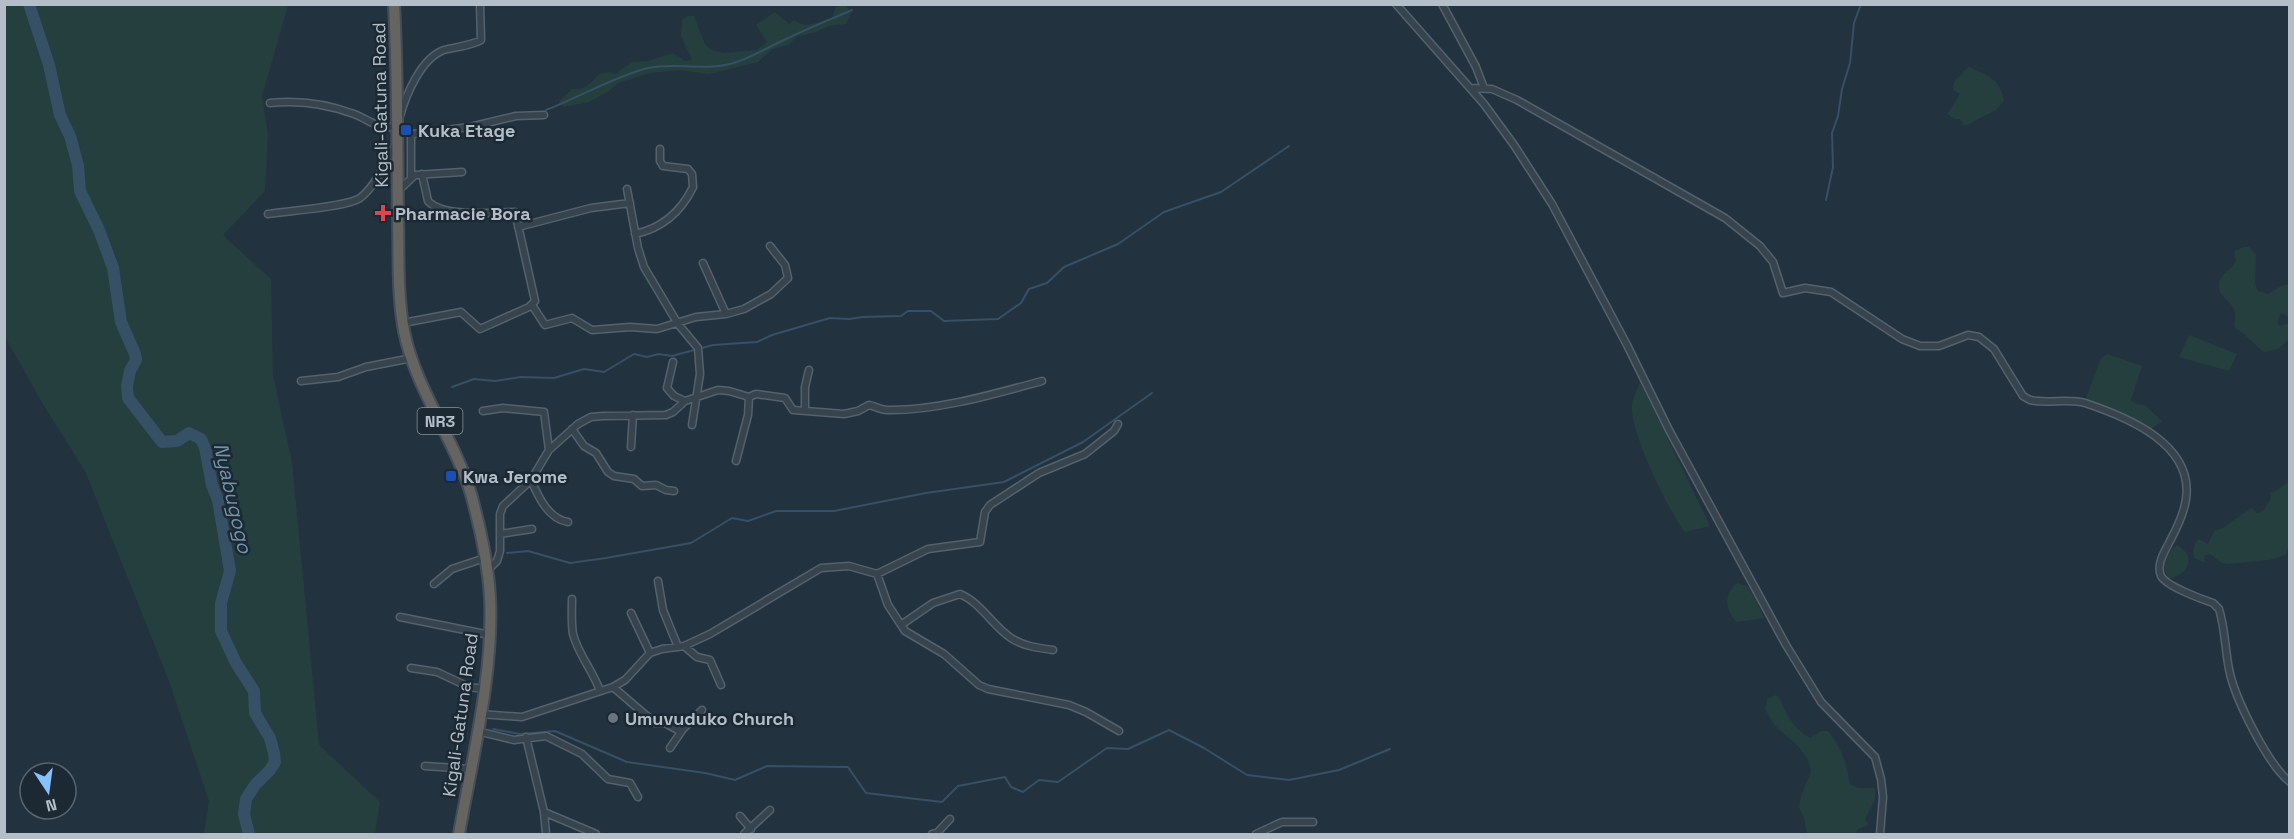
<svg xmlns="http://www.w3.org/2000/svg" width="2294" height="839" font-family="'Space Grotesk',sans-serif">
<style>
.green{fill:#253f3f}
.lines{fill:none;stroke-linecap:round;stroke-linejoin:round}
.stream{stroke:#365066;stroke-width:2}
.river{stroke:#365066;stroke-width:12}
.minor-casing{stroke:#55616c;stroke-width:9}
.trunk-casing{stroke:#424e59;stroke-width:14}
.minor{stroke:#37444e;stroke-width:6}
.trunk{stroke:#656461;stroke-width:10}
.transit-dot{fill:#1a4fb4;stroke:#1c2933;stroke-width:2}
.health-dot{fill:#e0444e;stroke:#1c2933;stroke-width:2}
.worship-dot{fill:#6b7280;stroke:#1c2933;stroke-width:2}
.labels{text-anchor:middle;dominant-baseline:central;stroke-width:5;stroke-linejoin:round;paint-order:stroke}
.shield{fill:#1c2933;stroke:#86919c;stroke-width:1.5}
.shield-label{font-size:16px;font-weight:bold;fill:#b3bec9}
.street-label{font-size:18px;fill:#b3bec9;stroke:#1c2933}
.poi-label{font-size:18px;font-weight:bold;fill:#b3bec9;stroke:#1c2933;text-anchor:start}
.water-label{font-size:20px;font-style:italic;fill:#7293ad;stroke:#1c2933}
</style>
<rect width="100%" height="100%" fill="#23323f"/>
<!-- green -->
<path class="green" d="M4,5H288L262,96L268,134L265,191L223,235L271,279L273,375L292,462L319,745L380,802L375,834H204L209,801L169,681L85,471L41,401L5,337Z
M839,6H846L851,13L846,24L829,26L816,32L798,36L788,45L773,49L758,62L709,74L679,70L650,73L618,83L609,91L589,102L564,107L559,104L560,100L572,89C586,90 590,84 599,74L609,72L615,74L632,62L648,61L673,53L685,61L692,60L681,36L682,20L687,16H694L705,44L710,49L723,53L757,50L767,42L756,25L775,12L789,24L794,20C809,31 817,20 832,18L836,7Z
M1968,67C1987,74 2000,80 2004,100L1996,110L1965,126L1960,119H1955L1947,114L1960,94L1953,90L1954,82Z
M2244,247H2249L2256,255L2255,284L2258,291L2268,294L2281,286L2289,284V317L2281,313L2277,322L2280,326L2289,323V339L2278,349L2264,352C2257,347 2253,342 2247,337C2243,332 2238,331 2234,326C2234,322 2236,316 2235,312C2232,300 2216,296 2219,283C2221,273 2232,269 2236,261L2234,254L2235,251Z
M2189,335L2237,354L2229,371L2179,357Z
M2107,354L2142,366L2131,400L2136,404L2145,405L2162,421L2149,431L2085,401L2101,358Z
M1640,382L1710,526L1685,532C1668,510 1629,431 1632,404C1633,397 1638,388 1640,382Z
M2289,481V545L2286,555L2269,560L2228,564L2222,563L2210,554L2204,556L2205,563L2194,558C2193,550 2193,544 2199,539L2208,544L2214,531L2223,528L2251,508L2257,513L2263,511L2271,498L2270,493L2279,489Z
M2177,545L2187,553C2192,568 2183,574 2169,579C2161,568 2165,553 2177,545Z
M1737,583L1747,586L1756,600L1764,618L1737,622C1725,610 1723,595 1737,583Z
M1776,695C1781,699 1781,702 1784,708C1790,721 1798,731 1810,738L1821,731H1828C1842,747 1846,763 1850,784L1859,788H1875V799L1865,820L1869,825L1858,829L1855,834H1807L1804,818L1799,808L1801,796L1811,772L1808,760L1799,747L1774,725L1765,709L1767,699Z"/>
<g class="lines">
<!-- stream -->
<path class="stream" d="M546,110C580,97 613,77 648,68C675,62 703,71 730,64C750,59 766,48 784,40C806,29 829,20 852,10
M1826,200L1833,167L1832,133L1838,116L1842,89L1850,63L1854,23L1861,4
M452,387L474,379L495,381L521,377L554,378L584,369L604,372L634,354L647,357L659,354L672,356L713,345L757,342L772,335L830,318L849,319L863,317L901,316L908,311H931L944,321L998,319L1021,303L1029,289L1047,283L1064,267L1118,244L1164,212L1221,192L1289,146
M507,553L528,551L570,563L606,558L691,543L732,518L748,521L776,511H834L926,493L1004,482L1083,442L1152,393
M493,729L520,734L555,731L627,762L705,773L735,780L767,766L848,767L866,793L942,802L958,786L1005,777L1011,787L1023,792L1039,780L1058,782L1107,748L1128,749L1169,730L1204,748L1247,775L1289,780L1339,770L1390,749"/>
<!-- river -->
<path class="river" d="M29,4L49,65L60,115L70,136L78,165L80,191L99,230L113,268L121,322L135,354L136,360L130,371L127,386L128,398L162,442L177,441L189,433L201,439L205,448L212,485L218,500L230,571L221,603V631L236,663L254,691L255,713L270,738L274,753L275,762L270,770L255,785L246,799L244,814L249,834"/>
<defs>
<path id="minor" d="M1396,4L1484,104L1514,145L1552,204L1627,345L1669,430L1786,645L1821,702L1875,757L1881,779L1883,797L1880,834
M1442,4L1476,67L1484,88
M1471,88L1492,89L1517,100L1725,218L1760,246L1773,262L1783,293L1805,288L1831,292L1902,339L1920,346H1939L1968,335L1979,337L1994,349L2023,396L2030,400C2047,404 2070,398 2085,403C2127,417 2194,444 2186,499C2184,514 2177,528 2170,541C2165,551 2156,564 2161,576C2166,586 2201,599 2213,603L2219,609C2225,628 2225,649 2229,669C2234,697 2268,765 2290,782
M270,103C298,100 327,104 354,114C370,120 379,131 398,126
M400,116C406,95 421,58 444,50C456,47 470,46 481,40L480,4
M411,179V137L413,134L470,127L516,116L544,115
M627,189L638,248L644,267L678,324L698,348L700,374L692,425
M398,191L415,175L462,172
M268,214C287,211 347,207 360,198C376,186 386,161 396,144
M518,227L591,208L630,203
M635,234C663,228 681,212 693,187L692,174L688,169L663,166L660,161V149
M703,263L726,314
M532,305L545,325L572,318L592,330L630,327L657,329L696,317L726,314L744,309L771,294L788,278L785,265L770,246
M403,323L461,312L480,329L529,307L535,301L515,212C494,212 443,218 428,201L422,174
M673,362L667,388L674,396L685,401
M301,381L338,377L366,367L412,358
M805,410V387L809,370
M483,411L503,408L544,412L549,450
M572,429L584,446L596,453L608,472L614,476L634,479L642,486L656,485L666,490L674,491
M631,447L633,415
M736,461L748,415L749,397
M531,480C538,496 548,519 568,522
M500,534L532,529
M488,570L497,561L500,551V514L503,506L531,480L549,450L578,424L591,417L603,416L666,415L673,412L685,401L718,390L729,391L749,397L756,394L785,398L793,410L844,414L858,411L869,405C875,406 880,410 887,410C937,411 994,394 1042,381
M877,574L888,605L905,631L944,654L979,685L988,689L1069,705L1086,712L1119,731
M658,581L663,610L678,647
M434,584L452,569L485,558
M572,599C572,611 571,622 573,634C578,654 593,671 600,691
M631,613L650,653
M400,617L490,635
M901,625L933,603L960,594C980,602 993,626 1011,638C1023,646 1038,648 1053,650
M684,646L697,657L710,660L721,685
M411,668L437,672L469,687L484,689
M613,687L655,723H665L681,732
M480,714L522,717L613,687L625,680L650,653L662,649L684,646L710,634L821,568L849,566L877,574L928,549L980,542L985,512L990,505L1039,473L1085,454L1114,431L1118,424
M477,731L514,740L546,736L582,754L608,779L630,783L638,797
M526,737L544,812L546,834
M670,748L683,729L702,710
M425,766L470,769
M544,812L596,834
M740,816L751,829
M744,834L770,810
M932,834L937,833L950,819
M1256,834L1282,822H1313"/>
<path id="trunk" d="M394,4C398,76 397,147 398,218C399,255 397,294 404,331C415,388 454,438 471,494C480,527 488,562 490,597C494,672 472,760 459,834"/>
</defs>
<!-- minor casing -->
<use href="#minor" class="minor-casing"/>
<!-- trunk casing -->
<use href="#trunk" class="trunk-casing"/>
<!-- minor -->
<use href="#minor" class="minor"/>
<!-- trunk -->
<use href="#trunk" class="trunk"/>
</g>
<!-- markers -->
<g class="transit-dot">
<rect x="400" y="124" width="12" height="12" rx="3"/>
<rect x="445" y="470" width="12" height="12" rx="3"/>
</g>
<path class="health-dot" d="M380 204h6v6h6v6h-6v6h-6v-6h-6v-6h6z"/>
<circle class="worship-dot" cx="613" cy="718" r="6"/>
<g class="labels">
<!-- shield labels -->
<rect class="shield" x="417.5" y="408" width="45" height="26" rx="4.5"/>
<g class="shield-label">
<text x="440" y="421">NR3</text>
</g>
<!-- street labels -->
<g class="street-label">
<text transform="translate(380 105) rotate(-91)">Kigali-Gatuna Road</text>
<text transform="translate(460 715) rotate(-82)">Kigali-Gatuna Road</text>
</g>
<!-- poi labels -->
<g class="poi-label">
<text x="418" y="130">Kuka Etage</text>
<text x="395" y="213">Pharmacie Bora</text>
<text x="463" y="476">Kwa Jerome</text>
<text x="625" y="718">Umuvuduko Church</text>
</g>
<!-- water labels -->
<g class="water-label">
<text transform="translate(233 498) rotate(77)">Nyabugogo</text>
</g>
</g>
<!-- border -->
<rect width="2294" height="839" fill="none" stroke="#b3bec9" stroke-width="12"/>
<!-- north arrow -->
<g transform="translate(48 791) rotate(167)"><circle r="28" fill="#1c2933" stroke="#58656f" stroke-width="1.5"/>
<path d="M0-4.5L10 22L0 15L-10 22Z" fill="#87c1fb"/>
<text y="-9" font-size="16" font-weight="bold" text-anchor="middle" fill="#b3bec9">N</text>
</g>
</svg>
